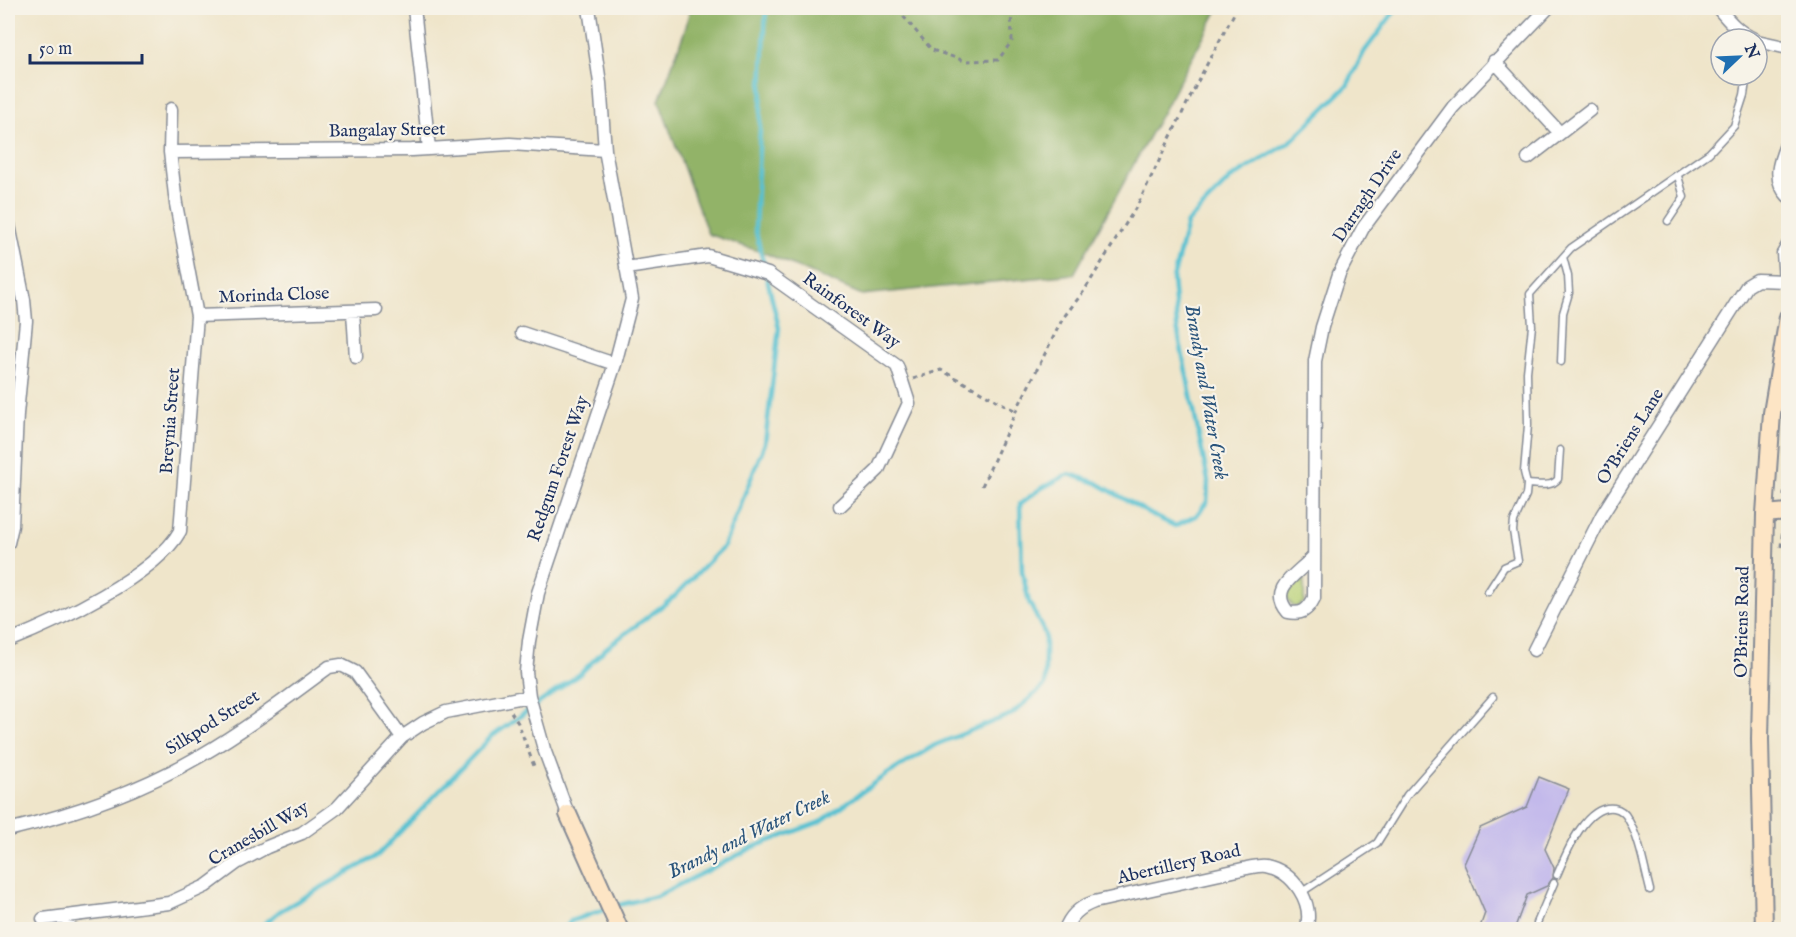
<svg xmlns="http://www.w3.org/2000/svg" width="1796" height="937" font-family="'IM FELL English',serif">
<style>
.green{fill:#b9d177;stroke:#6a806a;stroke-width:1.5}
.forest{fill:#92b368;stroke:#567163;stroke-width:1.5}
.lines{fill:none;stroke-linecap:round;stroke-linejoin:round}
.stream{stroke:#56c1d1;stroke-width:4.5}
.building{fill:#c3b9eb}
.lane-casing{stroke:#858a94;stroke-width:9}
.street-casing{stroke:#858a94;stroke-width:15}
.secondary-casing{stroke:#858a94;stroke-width:20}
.path{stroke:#858a94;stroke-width:3;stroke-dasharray:4.5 4.5;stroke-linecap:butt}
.lane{stroke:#fff;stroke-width:6}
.street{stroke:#fff;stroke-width:12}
.secondary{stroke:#fde5c5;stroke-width:16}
.labels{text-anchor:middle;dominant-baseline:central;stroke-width:4.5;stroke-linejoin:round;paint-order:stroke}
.street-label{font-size:18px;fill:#1b2f5e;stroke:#f7f3e8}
.water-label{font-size:20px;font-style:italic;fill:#2a547b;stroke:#f7f3e8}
</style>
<rect width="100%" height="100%" fill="#f7f3e8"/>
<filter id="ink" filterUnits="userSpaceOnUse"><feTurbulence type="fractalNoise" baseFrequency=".0167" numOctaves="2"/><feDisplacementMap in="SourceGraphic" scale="12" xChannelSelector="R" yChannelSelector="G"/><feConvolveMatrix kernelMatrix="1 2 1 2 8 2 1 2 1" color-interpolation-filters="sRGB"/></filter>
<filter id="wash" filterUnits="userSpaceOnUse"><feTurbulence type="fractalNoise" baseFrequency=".008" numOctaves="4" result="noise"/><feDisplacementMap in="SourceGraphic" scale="24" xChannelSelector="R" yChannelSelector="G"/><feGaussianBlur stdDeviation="1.35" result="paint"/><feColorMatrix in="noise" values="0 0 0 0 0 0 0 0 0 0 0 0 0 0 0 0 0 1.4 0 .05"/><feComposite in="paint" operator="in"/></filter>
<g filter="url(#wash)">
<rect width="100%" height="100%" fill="#efe5ca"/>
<!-- green -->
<path class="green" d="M1304,579V602L1297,607L1293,606L1287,599L1288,591Z"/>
<!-- forest -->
<path class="forest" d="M690,8H1219L1074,274L862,295L767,254L708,234L659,101L686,27Z"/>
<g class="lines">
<!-- stream -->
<path class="stream" d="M614,906L657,896L756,846L820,822L886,775L935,745L1012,714L1045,685V634L1029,602L1022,571L1020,504L1040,489L1069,474L1097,483L1150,514L1175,526L1196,516L1207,502L1208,481L1177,327L1173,279L1187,223L1230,179L1290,142L1347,86L1364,52L1397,8
M257,930L280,911L377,856L491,737L580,674L606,648L674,597L724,546L765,443L779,328L755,228L766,8
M564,930L571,921L606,909"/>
</g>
<g id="blocks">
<!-- building -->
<path class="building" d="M1539,777L1569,789L1545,849L1554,868L1553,878L1547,886L1527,895L1514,930H1479L1485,913L1464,864L1480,828L1527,807Z"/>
</g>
</g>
<g filter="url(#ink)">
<use href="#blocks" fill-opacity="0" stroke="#858a94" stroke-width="1.5"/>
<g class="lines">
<defs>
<path id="lane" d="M1668,221L1684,197L1678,176
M1782,281L1780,253L1788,239
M1561,362L1563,313L1569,293L1568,276L1563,257
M1527,484C1537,484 1551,488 1558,479L1560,450
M1488,592L1504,567L1518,561L1513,531L1514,521L1526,495L1527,484L1524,472L1528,425L1527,372L1532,326L1530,294L1571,248L1709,153L1734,126L1744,95L1747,75
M1557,875C1566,854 1585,804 1614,808C1620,809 1625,813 1628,819C1640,840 1644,867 1650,890
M1302,892L1377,843L1407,795L1493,697
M1537,930V923L1554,883"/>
<path id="street" d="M414,8L429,149
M1718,8C1729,21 1738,32 1754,39
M1757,41L1788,48
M1494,61L1560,133
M1788,140C1780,160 1771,178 1788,196
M170,152L412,150L510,144L605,150
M1528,158L1590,110
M8,220L24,300L26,321L17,414L12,526L8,543
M626,268L708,256L768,274L897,366L909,403L878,470L840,506
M353,312L356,357
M197,316L376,310
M522,333L615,364
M1313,557C1298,574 1267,588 1288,612C1302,615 1308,610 1314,598L1315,361L1322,327L1339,274L1363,228L1453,107L1548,8
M8,641C56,622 155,576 180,531L197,316L176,204L170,152L171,109
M1534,650L1602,515L1747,286L1757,280L1788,281
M568,814L544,749L529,696L526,672L529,641L538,593L615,364L632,299L605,150L600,83L589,8
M8,830C75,814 140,791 200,756C245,730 287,698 329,667L341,665L355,672L402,737
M67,916L70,930
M43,919L169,903L206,886L237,863L267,847L302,833L337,808L402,737L423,723L446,712L529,696
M1065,930C1070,915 1080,907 1094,902L1247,868C1253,867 1260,865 1266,866C1293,871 1315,903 1306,930"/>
<path id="secondary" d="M1765,514L1788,512
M568,814L620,930
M1764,930L1760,739L1765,514L1772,413L1788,317"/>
</defs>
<!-- lane casing -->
<use href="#lane" class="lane-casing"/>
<!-- street casing -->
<use href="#street" class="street-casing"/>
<!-- secondary casing -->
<use href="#secondary" class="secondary-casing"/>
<!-- path -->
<path class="path" d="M900,8L903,16L932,50L965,61L998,60L1012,41L1011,8
M913,379L941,370L1016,411
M982,486L1016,411L1063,318L1084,291L1138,204L1197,83L1237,8
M1784,496L1785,476
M1781,547L1783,527
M511,712L518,723L534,766"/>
<!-- lane -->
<use href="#lane" class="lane"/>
<!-- street -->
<use href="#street" class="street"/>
<!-- secondary -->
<use href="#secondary" class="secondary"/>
</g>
</g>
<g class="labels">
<!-- street labels -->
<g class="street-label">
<text transform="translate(387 131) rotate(-1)">Bangalay Street</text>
<text transform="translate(1368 196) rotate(-56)">Darragh Drive</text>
<text transform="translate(274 296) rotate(-2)">Morinda Close</text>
<text transform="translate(851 311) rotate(36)">Rainforest Way</text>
<text transform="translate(171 421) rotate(-86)">Breynia Street</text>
<text transform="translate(1631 437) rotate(-58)">O'Briens Lane</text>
<text transform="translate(559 469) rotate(-71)">Redgum Forest Way</text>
<text transform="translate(1743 622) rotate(-89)">O'Briens Road</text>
<text transform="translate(213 723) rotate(-32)">Silkpod Street</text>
<text transform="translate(259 834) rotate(-30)">Cranesbill Way</text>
<text transform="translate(1179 865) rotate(-13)">Abertillery Road</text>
</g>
<!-- water labels -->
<g class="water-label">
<text transform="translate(1206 392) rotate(80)">Brandy and Water Creek</text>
<text transform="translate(749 835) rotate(-26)">Brandy and Water Creek</text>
</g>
</g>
<!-- margin -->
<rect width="1796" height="937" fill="none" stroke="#f7f3e8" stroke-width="30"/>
<!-- north arrow -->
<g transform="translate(1739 57) rotate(67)"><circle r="28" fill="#f7f3e8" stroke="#9fa5b1" stroke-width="1.5"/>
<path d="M0-4.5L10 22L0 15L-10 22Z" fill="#1f6fb2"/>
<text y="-9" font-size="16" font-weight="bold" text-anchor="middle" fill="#1b2f5e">N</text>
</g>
<!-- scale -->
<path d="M30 54v9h112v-9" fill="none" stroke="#1b2f5e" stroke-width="3"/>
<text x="39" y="54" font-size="18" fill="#1b2f5e" stroke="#f7f3e8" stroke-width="4.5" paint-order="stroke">50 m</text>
</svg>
